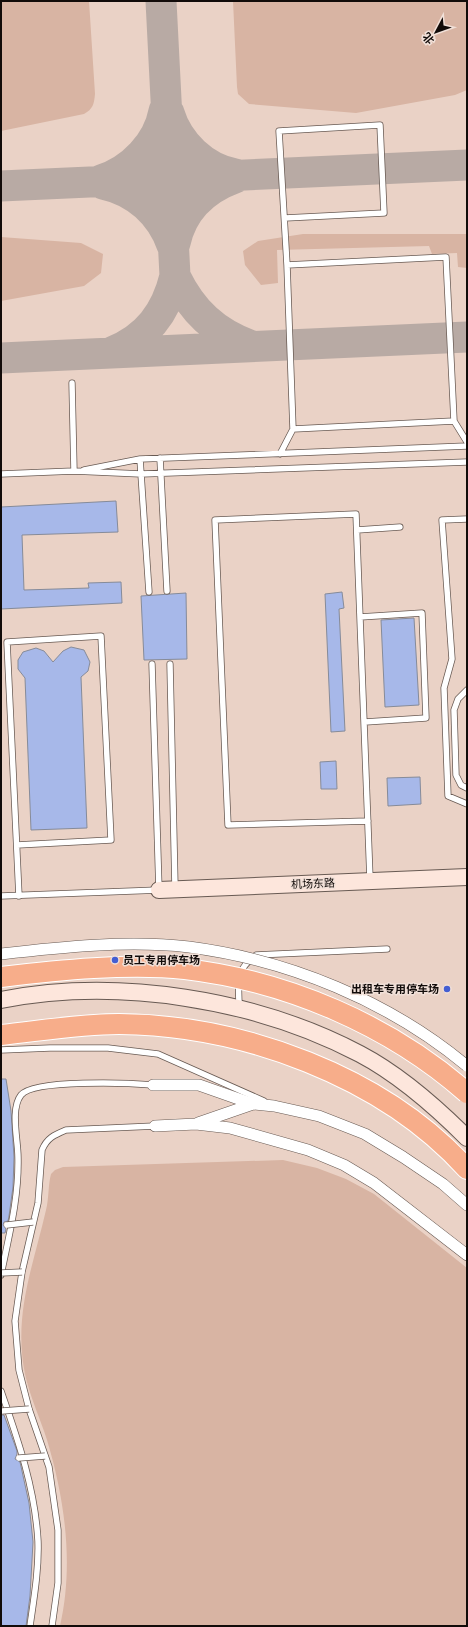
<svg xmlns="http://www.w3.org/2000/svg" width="468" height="1627" font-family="'Varela Round','Noto Sans SC',sans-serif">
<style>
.built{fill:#ead2c6}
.green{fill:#d8b4a3}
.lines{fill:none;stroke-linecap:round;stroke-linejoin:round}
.taxiway{stroke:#b8aaa4;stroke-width:31}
.building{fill:#a7b8e9;stroke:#868b99}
.lane-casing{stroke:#685a53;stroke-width:7}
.street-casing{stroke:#685a53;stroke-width:12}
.secondary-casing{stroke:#685a53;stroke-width:18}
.highway-casing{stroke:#fff;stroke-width:22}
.lane{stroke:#fff;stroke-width:5.5}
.street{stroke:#fff;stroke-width:11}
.secondary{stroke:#fde6dc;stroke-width:16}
.highway{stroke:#f7ad8a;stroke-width:20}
.lane-bridge-casing{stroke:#685a53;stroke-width:7;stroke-linecap:butt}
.street-bridge-casing{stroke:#685a53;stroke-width:12;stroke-linecap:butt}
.highway-bridge-casing{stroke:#fff;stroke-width:22;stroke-linecap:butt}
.lane-bridge{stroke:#fff;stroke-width:5.5}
.street-bridge{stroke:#fff;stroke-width:11}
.highway-bridge{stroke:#f7ad8a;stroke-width:20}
.poi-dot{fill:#445ed2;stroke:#f1e0d8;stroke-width:1.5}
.labels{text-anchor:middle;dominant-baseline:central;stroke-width:3;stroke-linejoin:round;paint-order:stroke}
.street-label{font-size:11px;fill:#110b09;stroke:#f1e0d8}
.poi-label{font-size:11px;font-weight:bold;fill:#110b09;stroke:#f1e0d8;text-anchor:start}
</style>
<rect width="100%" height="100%" fill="#f1e0d8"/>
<!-- built -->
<path class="built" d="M1,1H467V1626H1Z"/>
<!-- green -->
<path class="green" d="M1,1H89L95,94C94,104 93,109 84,114L1,131Z
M233,1H467V90L455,95L356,113L249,104L238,94L237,87Z
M303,234H467V268L458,267L457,253L432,254L429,246L277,250L278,283L261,285L245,265L243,251L258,241Z
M1,237L81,243L103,254L101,273L84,286L1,301Z
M283,1160L317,1168L346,1179L374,1194L467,1268V1626H60C74,1565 65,1500 47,1440C40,1418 30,1397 25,1374C13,1314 33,1267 46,1210C49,1198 48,1185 51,1174L55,1170L63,1167Z"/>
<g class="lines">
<!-- taxiway -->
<path class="taxiway" d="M169,113C178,143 204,168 235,174
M101,180C132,170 158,143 164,111
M103,184C136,191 161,214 172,245
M1,186L467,165
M175,243C182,210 205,189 235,178
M175,276C192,311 215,333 252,346
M112,352C147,338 166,313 175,276L161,1
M1,358L467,337"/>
</g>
<!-- building -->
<path class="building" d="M116,501L118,532L22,535L24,590L89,588L88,583L121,582L122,603L1,609V507Z
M342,592L344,608L339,609L345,731L331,732L325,594Z
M186,593L187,659L144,660L141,596Z
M414,618L419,705L385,707L381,620Z
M71,647L84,650L90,662L88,671L81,677L87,828L31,830L25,678L18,669V660L23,652L36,648L44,651L53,662L63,651Z
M336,761L337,789H321L320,762Z
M420,777L421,804L388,806L387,778Z
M1,1079H6L11,1111L14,1157L13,1187L9,1216L8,1221L4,1222L3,1225L6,1229L5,1233H1Z
M1,1415H4L17,1451V1454L15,1459L20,1462L29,1503L33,1542L30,1596L26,1626H1Z"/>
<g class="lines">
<defs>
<path id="lane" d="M285,218L384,213L380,125L279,131L287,265
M72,383L74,471
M293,429L287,265L446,257L454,421
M280,454L293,429L454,421L467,442
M160,458L167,591
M140,459L149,592
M84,470L140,459L467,446
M1,474L74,471L141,474L467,462
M467,519L442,520L452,659L444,688L448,796L467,804
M357,530L400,527
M360,617L422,613L426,718L365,722
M170,664L175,887
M467,690L458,699L454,710L456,775L461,785L467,788
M368,821L228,825L215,520L356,514L370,879
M17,845L111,840L101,636L7,642L19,896
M1,896L159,890L152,664
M239,1007C239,982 234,971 256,955L387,949
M1,1050L50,1048H108L158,1054L264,1101
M1,1275C9,1235 19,1198 18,1157C18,1140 10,1109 21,1095C34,1079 130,1083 153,1085
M1,1391C18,1440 35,1488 38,1541C39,1569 34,1598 30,1626
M52,1626L58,1583V1530L49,1467L29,1409L19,1370L15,1321L22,1272L38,1203L42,1150C47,1138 54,1135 66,1130L155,1126"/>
<path id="street" d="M153,1085H199L253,1104L274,1106L319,1116L365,1134L403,1157L443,1184L467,1205
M198,1123L253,1104
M155,1126L196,1124L230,1128L308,1150L344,1165L374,1183L467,1255"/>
<path id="secondary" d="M159,890L467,877
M1,1000C117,977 256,999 360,1054C400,1075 435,1106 467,1138"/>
<path id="highway" d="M1,1035C39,1031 80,1024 119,1024C242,1025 383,1076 467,1169"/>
</defs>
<!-- lane casing -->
<use href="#lane" class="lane-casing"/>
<!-- street casing -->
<use href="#street" class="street-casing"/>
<!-- secondary casing -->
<use href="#secondary" class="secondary-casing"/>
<!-- highway casing -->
<use href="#highway" class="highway-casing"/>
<!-- lane -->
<use href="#lane" class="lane"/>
<!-- street -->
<use href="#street" class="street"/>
<!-- secondary -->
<use href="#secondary" class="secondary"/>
<!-- highway -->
<use href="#highway" class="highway"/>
<defs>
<path id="lane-bridge" d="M7,1225L33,1222
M1,1273L22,1272
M2,1411L29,1409
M19,1458L45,1456"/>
<path id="street-bridge" d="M1,954C61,947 128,940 189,947C289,960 389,1001 467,1066"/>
<path id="highway-bridge" d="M1,977C59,970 128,963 185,969C287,981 390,1025 467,1093"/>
</defs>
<!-- lane-bridge casing -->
<use href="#lane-bridge" class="lane-bridge-casing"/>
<!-- street-bridge casing -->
<use href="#street-bridge" class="street-bridge-casing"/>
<!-- highway-bridge casing -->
<use href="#highway-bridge" class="highway-bridge-casing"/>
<!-- lane-bridge -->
<use href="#lane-bridge" class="lane-bridge"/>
<!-- street-bridge -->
<use href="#street-bridge" class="street-bridge"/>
<!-- highway-bridge -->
<use href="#highway-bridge" class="highway-bridge"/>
</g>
<!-- markers -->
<g class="poi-dot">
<circle cx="115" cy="960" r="4"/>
<circle cx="447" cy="989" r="4"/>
</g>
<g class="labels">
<!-- street labels -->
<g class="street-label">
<text transform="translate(313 884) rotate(-2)">机场东路</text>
</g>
<!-- poi labels -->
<g class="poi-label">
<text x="123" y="960">员工专用停车场</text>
<text x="439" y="989" text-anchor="end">出租车专用停车场</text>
</g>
</g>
<!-- border -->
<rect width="468" height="1627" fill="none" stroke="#110b09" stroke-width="4"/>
<!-- north arrow -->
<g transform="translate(436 32) rotate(229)" stroke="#f1e0d8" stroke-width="3" paint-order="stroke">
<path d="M0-3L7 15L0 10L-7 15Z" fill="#110b09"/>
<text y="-6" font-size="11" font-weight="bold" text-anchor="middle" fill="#110b09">北</text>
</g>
</svg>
